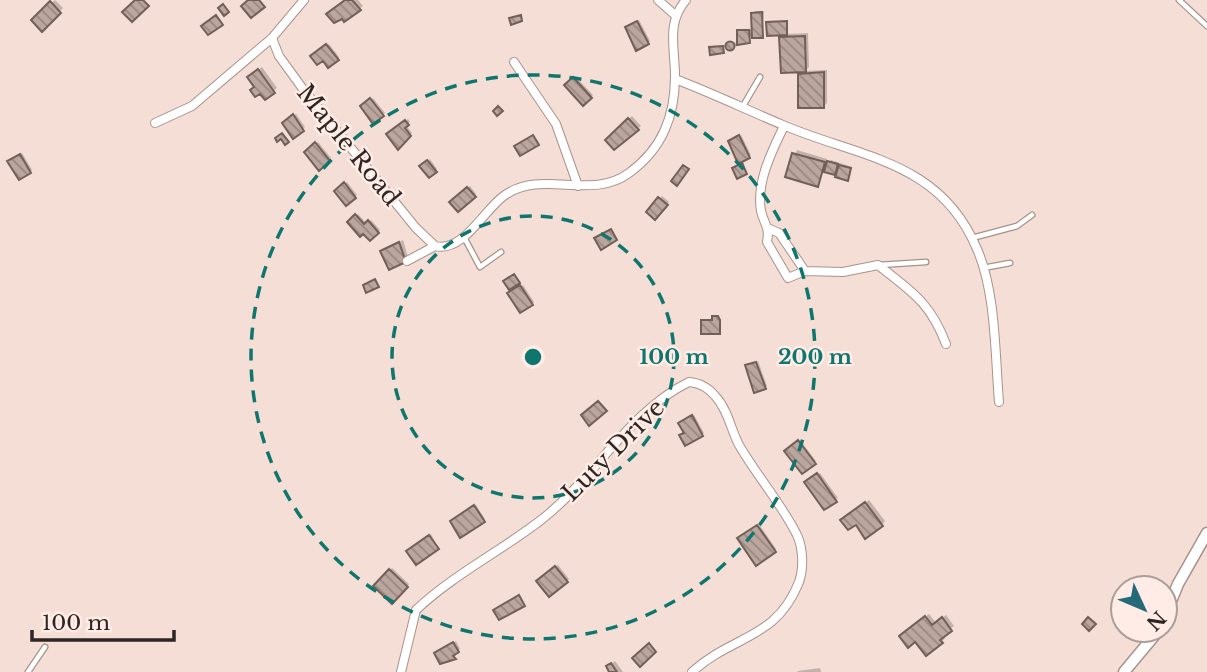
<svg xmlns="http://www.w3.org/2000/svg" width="1207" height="672" font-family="'Libre Baskerville',serif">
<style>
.shadow{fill:#0003}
.building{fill:url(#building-back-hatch);stroke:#725f58;stroke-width:2}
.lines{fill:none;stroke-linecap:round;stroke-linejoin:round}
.service-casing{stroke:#a8938b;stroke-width:7}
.minor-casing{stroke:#a8938b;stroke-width:10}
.tertiary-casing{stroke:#a8938b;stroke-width:13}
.service{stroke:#fff;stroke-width:4.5}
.minor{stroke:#fff;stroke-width:8}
.tertiary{stroke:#fff;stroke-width:10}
.ring{fill:none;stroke:#0f766e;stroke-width:3.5;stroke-dasharray:12 9}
.labels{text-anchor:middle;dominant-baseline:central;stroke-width:5;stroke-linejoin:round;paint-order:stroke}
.street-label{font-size:24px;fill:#2e2623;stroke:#ffece6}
.centre{fill:#0f766e;stroke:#ffece6;stroke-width:3.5}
.ring-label{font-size:21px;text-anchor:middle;font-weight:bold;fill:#0f766e;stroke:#ffece6;stroke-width:5;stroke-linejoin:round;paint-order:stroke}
</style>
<defs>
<pattern id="building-back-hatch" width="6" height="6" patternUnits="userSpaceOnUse" patternTransform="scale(1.75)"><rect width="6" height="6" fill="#bba69e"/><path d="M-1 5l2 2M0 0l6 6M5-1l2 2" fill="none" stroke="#988780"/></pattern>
</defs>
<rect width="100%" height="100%" fill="#f4ded6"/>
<!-- shadow -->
<path class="shadow" d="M55,0L63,8L42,29L33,20Z
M346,0H358L363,6L345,19Z
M755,11H764L762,36H751L749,41L736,46L723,47V50L712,47L739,42L740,29H753Z
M639,20L650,41L648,43L629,26Z
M788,20L786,34L808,33L809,67L805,71L827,70V103L824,106L800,75L804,70L781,38L785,33L768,23Z
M329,44L339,57L329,66L323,58L313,56Z
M262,67L277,88L265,98L256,87L253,74Z
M575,76L593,95L584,103L566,85Z
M373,98L385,113L374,122L362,107Z
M296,114L305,127L294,136L284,123Z
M632,116L641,126L615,148L607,140Z
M408,119L410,122L406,125L412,133L398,147L390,132Z
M741,135L751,155L743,160L746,173L734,168L740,164L730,141Z
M318,142L331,158L319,168L306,152Z
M797,150L827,159L825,165L831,160L852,167L849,177L824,170L817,185L787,176Z
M22,153L32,170L30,172L12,159Z
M430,159L437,169L429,176L421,166Z
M347,182L357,195L346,204L336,191Z
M470,186L476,194L458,210L452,202Z
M662,196L669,202L655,218L648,212Z
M358,214L367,224L371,220L380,230L370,239L349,222Z
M403,240L408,257L405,261L382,252Z
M523,285L534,302L532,304L512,291Z
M758,361L767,386L765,387L747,366Z
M694,415L704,433L702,434L685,433L682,421Z
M800,440L816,461L802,472L786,451Z
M820,473L838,498L825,508L809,481Z
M869,500L885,521L882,525L846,517Z
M476,505L485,519L483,521L454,519Z
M759,524L776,549L775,551L741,537Z
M431,534L438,548L410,549Z
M558,565L569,579L549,595L538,581Z
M392,568L409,584L392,602L375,586Z
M929,614L936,623L946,615L954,626L943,635L945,638L942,642L926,654L915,640L905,633Z
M456,641L460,649L454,653L455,658L438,651Z
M615,661L623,672H610L608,666Z
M820,668L821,672H797L798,671Z"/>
<!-- building -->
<path class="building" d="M135,0H143L149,6L132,22L122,12Z
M248,0H259L265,7L251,18L241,6Z
M345,0H352L361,10L344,22L342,19L334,23L326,14Z
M50,1L61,13L42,32L31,20Z
M223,4L229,12L224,16L218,8Z
M762,12L763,38H752L751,13Z
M216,15L223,25L208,35L201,26Z
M521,15L522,21L511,25L509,18Z
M637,21L649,44L636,51L625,27Z
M787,21V35L767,36L766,22Z
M737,30H749L750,43L737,45Z
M805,36L806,72L781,73L779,37Z
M725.5 46a4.5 4.5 0 1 1 9 0a4.5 4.5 0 1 1-9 0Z
M326,44L339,60L328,68L323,61L317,65L310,56Z
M723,46L724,53L710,55L709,47Z
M258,69L275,93L265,100L260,94L255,97L250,90L254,87L247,77Z
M824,72V108H798V74Z
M573,77L592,98L583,106L564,85Z
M370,98L384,116L373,124L360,106Z
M498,106L503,111L497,116L493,111Z
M293,114L304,131L293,139L282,123Z
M628,118L639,130L614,150L605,140Z
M405,120L409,125L405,128L411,136L398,150L386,134Z
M282,133L289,142L285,145L281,139L277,142L275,138Z
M533,135L539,145L520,156L514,146Z
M739,135L750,158L738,164L728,141Z
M315,142L330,161L319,171L304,152Z
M792,153L825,162L818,187L785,177Z
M20,154L31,173L19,180L7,161Z
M427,160L437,172L429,178L419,166Z
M827,161L838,164L835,175L824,172Z
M742,163L747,174L737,179L732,168Z
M683,165L689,169L677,186L671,181Z
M839,165L851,168L848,181L835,177Z
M344,182L356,198L346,206L334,191Z
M467,187L476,197L458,212L449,202Z
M658,197L668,205L655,220L646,212Z
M355,214L364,224L368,220L379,233L370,241L363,234L360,237L347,222Z
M611,229L617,240L601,250L594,238Z
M399,242L406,262L389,270L380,251Z
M514,274L520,283L509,290L503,281Z
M375,279L379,287L366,293L363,285Z
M520,285L533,305L520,313L507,293Z
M712,316H718L720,320V334H701V320H712Z
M756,362L766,389L754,393L745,365Z
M598,401L607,411L589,426L581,415Z
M692,415L703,436L685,446L679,435L684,433L678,423Z
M798,440L816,464L802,474L784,451Z
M817,473L837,502L824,510L804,482Z
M865,502L883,526L865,539L856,525L848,530L840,520Z
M474,505L485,522L460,538L450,521Z
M757,525L776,552L756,566L737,538Z
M429,535L439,549L416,565L406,551Z
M555,566L568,582L549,597L536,581Z
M389,569L408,587L392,604L373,586Z
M519,595L525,606L499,620L493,610Z
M925,616L932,625L942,617L952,631L940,640L943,643L926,656L915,642L908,648L899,636Z
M1088,617L1096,624L1089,631L1082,624Z
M453,642L459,652L453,656L456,659L440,664L434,653Z
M649,643L656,652L640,667L632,658Z
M611,663L617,672H609L606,666Z"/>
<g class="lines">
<defs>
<path id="service" d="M1179,0L1207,26
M743,106L760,77
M464,237L480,267L501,252
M972,238L1017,226L1032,215
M879,265L926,262
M983,268L1010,263
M28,672L45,647"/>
<path id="minor" d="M658,0L675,15
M272,38L279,56L303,89L416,228L435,246
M514,62L556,124L578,186
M675,79C712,93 747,110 783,125C860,158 940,160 977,249C996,292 995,355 999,402
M155,123L192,106L272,38L304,0
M784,126C772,151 756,182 761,211C764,224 770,227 767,242L788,278L805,271L843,272L878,265C912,292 930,302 946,344
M770,229L779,233L805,271
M407,261L435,246C464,253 484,209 505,195C543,169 591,201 629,173C662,149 675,117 675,76C675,48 666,23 686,0
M401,672L416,610C453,575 501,551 541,520C594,479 629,411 689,382C701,383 709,388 716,397C728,410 731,430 739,445C757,476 781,503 797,535C803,548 804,568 799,582C776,640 734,634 692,672"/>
<path id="tertiary" d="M1165,616L1178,584L1207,533
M1124,672L1159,630"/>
</defs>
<!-- service casing -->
<use href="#service" class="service-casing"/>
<!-- minor casing -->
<use href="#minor" class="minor-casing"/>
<!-- tertiary casing -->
<use href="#tertiary" class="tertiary-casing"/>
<!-- service -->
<use href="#service" class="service"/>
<!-- minor -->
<use href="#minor" class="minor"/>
<!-- tertiary -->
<use href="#tertiary" class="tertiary"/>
</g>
<!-- distance rings -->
<g class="ring">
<circle cx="533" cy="357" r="141"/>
<circle cx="533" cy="357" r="282"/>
</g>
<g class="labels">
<!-- street labels -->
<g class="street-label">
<text transform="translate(349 145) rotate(51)">Maple Road</text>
<text transform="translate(613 450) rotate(-45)">Luty Drive</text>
</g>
</g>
<circle cx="533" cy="357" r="10" class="centre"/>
<g class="ring-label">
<text x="674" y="364">100 m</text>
<text x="815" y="364">200 m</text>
</g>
<!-- north arrow -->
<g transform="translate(1144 609) rotate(134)"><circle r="33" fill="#ffece6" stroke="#ab9d98" stroke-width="2"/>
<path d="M0-5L12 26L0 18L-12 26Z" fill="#246a79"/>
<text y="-10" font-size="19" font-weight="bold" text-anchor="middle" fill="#2e2623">N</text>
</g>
<!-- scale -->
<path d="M32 630v10h142v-10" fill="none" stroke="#2e2623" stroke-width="3.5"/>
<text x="42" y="630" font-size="21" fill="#2e2623" stroke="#ffece6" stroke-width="5" paint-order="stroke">100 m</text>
</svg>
